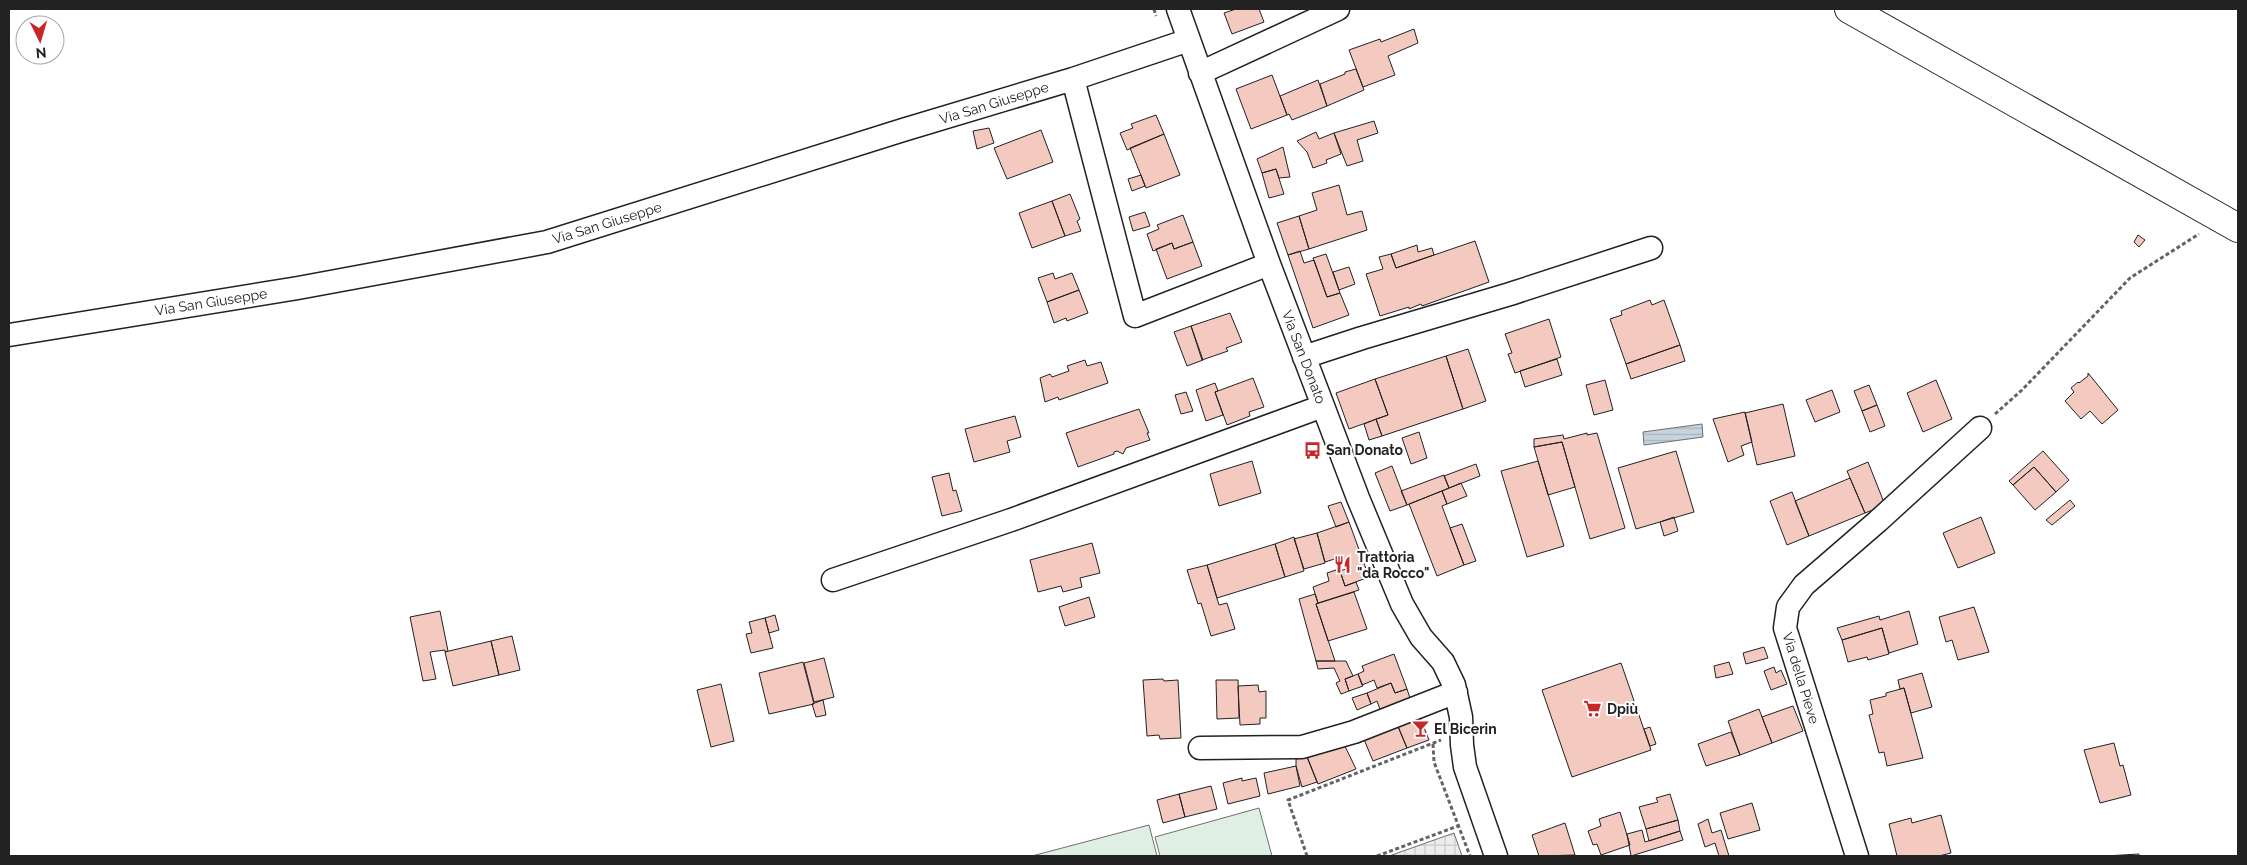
<svg xmlns="http://www.w3.org/2000/svg" width="2247" height="865" font-family="Raleway,sans-serif">
<style>
.garden{fill:#e0efe3;stroke:#6f6f6f}
.plaza{fill:url(#plaza-grid);stroke:#6f6f6f}
.water{fill:url(#water-rules);stroke:#6f6f6f}
.building{fill:#f3c9c0;stroke:#222}
.lines{fill:none;stroke-linecap:round;stroke-linejoin:round}
.minor-casing{stroke:#222;stroke-width:25}
.major-casing{stroke:#222;stroke-width:30}
.path{stroke:#646464;stroke-width:3;stroke-dasharray:4 2.5;stroke-linecap:butt}
.minor{stroke:#fff;stroke-width:22}
.major{stroke:#fff;stroke-width:28}
.labels{text-anchor:middle;dominant-baseline:central;stroke-width:4;stroke-linejoin:round;paint-order:stroke}
.street-label{font-size:14px;fill:#222;stroke:#fff}
.poi-label{font-size:14px;font-weight:bold;fill:#222;stroke:#fff;text-anchor:start}
</style>
<defs>
<pattern id="plaza-grid" width="8" height="8" patternUnits="userSpaceOnUse" patternTransform="scale(1.25)"><rect width="8" height="8" fill="#ededed"/><path d="M0 4h8M4 0v8" fill="none" stroke="#cbcbcb"/></pattern>
<pattern id="water-rules" width="6" height="5" patternUnits="userSpaceOnUse" patternTransform="scale(1.25)"><rect width="6" height="5" fill="#c7d3dd"/><path d="M0 2.5h6" fill="none" stroke="#abb5bd"/></pattern>
</defs>
<rect width="100%" height="100%" fill="#fff"/>
<!-- garden -->
<path class="garden" d="M1259,808L1272,856H1160L1155,837Z
M1149,825L1157,856H1032Z"/>
<!-- plaza -->
<path class="plaza" d="M1454,833L1462,856H1389Z"/>
<!-- water -->
<path class="water" d="M1702,424L1703,437L1644,445L1643,432Z"/>
<!-- building -->
<path class="building" d="M1236,9H1259L1264,22L1232,34L1224,13Z
M1414,29L1418,43L1388,56L1395,75L1363,87L1349,50L1380,39L1381,42Z
M1356,69L1364,90L1327,106L1320,84L1345,74V72Z
M1272,75L1287,115L1251,129L1236,89Z
M1318,80L1327,106L1292,120L1289,114L1287,115L1280,96Z
M1156,115L1164,134L1127,150L1120,133L1133,128L1131,124Z
M1374,121L1378,133L1357,140L1363,161L1347,166L1334,133Z
M989,128L994,143L977,149L973,131Z
M1041,130L1053,162L1007,179L994,148Z
M1316,132L1319,139L1334,133L1341,154L1326,160L1327,163L1313,168L1307,152L1297,141Z
M1164,134L1180,175L1146,188L1130,148Z
M1283,147L1290,177L1279,178L1276,169L1262,173L1257,159Z
M1276,169L1284,194L1269,198L1262,173Z
M1141,175L1145,186L1132,191L1128,179Z
M1339,185L1347,215L1362,211L1367,230L1309,249L1299,216L1317,210L1312,193Z
M1070,194L1080,219L1077,221L1081,231L1065,236L1052,201Z
M1052,201L1065,236L1032,248L1019,213Z
M1145,212L1150,226L1133,231L1129,217Z
M1183,215L1193,242L1174,249L1172,243L1153,251L1147,234L1159,229L1157,225Z
M1299,216L1309,249L1288,255L1277,223Z
M2138,235L2145,240L2139,247L2134,242Z
M1475,241L1489,282L1422,306L1421,304L1409,309V307L1380,316L1366,274L1383,269L1379,257L1391,254L1396,268Z
M1193,242L1202,266L1167,279L1156,249L1172,243L1174,249Z
M1417,245L1418,252L1432,248L1434,255L1396,268L1391,254Z
M1300,251L1304,263L1314,260L1327,297L1340,293L1349,315L1313,328L1288,255Z
M1326,254L1340,293L1327,297L1313,258Z
M1349,267L1355,284L1339,290L1333,272Z
M1053,273L1055,279L1072,273L1079,290L1047,302L1038,278Z
M1079,290L1088,313L1067,321L1066,318L1054,323L1047,302Z
M1650,300L1652,305L1664,300L1680,345L1626,364L1610,319L1622,315L1621,311Z
M1230,313L1242,342L1226,348L1228,351L1202,360L1191,326Z
M1549,319L1561,357L1515,373L1508,354L1512,353L1505,334Z
M1191,326L1203,360L1187,366L1174,332Z
M1680,345L1685,361L1631,379L1626,364Z
M1468,349L1486,401L1463,409L1446,356Z
M1446,356L1463,409L1382,436L1376,419L1388,415L1375,379Z
M1557,359L1562,375L1525,387L1520,371Z
M1085,360L1087,366L1101,362L1108,383L1059,400L1058,397L1045,402L1040,378L1050,374L1052,377L1069,371L1067,366Z
M2088,373L2118,410L2102,424L2090,411L2081,419L2065,401L2074,392L2071,388L2078,382L2079,383L2088,376Z
M1253,378L1264,407L1249,412L1250,416L1227,425L1215,392Z
M1375,379L1388,415L1349,429L1336,393Z
M1605,380L1613,410L1594,415L1586,385Z
M1936,380L1952,419L1923,432L1907,393Z
M1215,383L1218,391L1215,392L1223,415L1206,421L1196,390Z
M1869,385L1877,405L1862,411L1854,391Z
M1832,390L1840,412L1815,422L1806,400Z
M1186,392L1193,411L1181,414L1175,395Z
M1783,404L1795,456L1757,465L1745,413Z
M1877,405L1885,426L1870,432L1862,411Z
M1139,409L1149,433H1147L1150,440L1126,448L1123,454L1117,451L1114,452V454L1078,467L1066,433Z
M1745,412L1752,442L1741,446L1744,455L1728,462L1713,419Z
M1015,416L1021,437L1007,441L1010,452L974,462L965,429Z
M1376,419L1382,436L1369,440L1364,424Z
M1419,432L1427,458L1411,464L1402,438Z
M1587,433V435L1597,433L1625,528L1590,539L1562,442L1534,447V439L1563,435L1564,439Z
M1562,442L1575,487L1548,495L1534,447Z
M1676,451L1694,512L1636,529L1618,468Z
M2043,451L2069,480L2056,492L2034,467L2013,485L2009,481Z
M1252,461L1261,493L1219,506L1210,474Z
M1538,461L1564,546L1527,557L1501,471Z
M1868,462L1885,505L1865,513L1847,471Z
M1476,464L1480,476L1449,488L1444,476Z
M1392,466L1407,505L1390,511L1375,473Z
M2034,467L2056,492L2035,510L2013,485Z
M949,473L953,491L956,490L962,511L942,516L932,477Z
M1444,475L1449,488L1407,505L1401,491Z
M1850,478L1865,513L1809,536L1795,501Z
M1461,483L1467,496L1447,504L1442,491Z
M1442,491L1447,504L1442,506L1464,565L1437,576L1409,504Z
M1792,492L1809,536L1787,545L1770,501Z
M2070,500L2075,506L2052,525L2046,520Z
M1341,502L1349,522L1336,527L1328,506Z
M1674,517L1678,531L1664,536L1660,522Z
M1981,517L1995,553L1958,568L1943,533Z
M1349,522L1369,577L1345,586L1340,571L1346,569L1341,557L1325,562L1317,533Z
M1462,524L1476,561L1464,565L1450,528Z
M1317,533L1325,563L1304,569L1294,539Z
M1294,537L1304,571L1285,577L1275,544Z
M1092,543L1100,573L1080,578L1082,587L1063,592L1061,586L1038,592L1030,560Z
M1275,544L1285,577L1217,598L1207,565Z
M1207,565L1219,605L1227,603L1235,629L1211,636L1201,603L1198,604L1187,570Z
M1336,570L1337,573L1340,571L1345,586L1356,582L1359,590L1318,603L1313,587L1329,581L1327,573Z
M1354,592L1367,629L1328,641L1316,604Z
M1315,594L1318,603L1316,604L1335,661H1316L1299,599Z
M1089,597L1095,617L1065,626L1059,607Z
M1974,607L1989,652L1958,660L1952,640L1946,642L1939,617Z
M440,611L448,651L445,652V650L430,652L436,679L423,681L410,617Z
M1909,611L1918,644L1889,653L1882,628L1842,640L1837,628L1879,616L1880,620Z
M775,615L779,630L769,633L765,618Z
M765,618L773,648L751,653L746,634L752,633L749,622Z
M1882,628L1889,654L1868,660L1867,657L1848,662L1842,640Z
M512,636L520,670L499,675L491,641Z
M491,641L499,675L453,686L445,652Z
M1764,647L1768,658L1746,664L1743,653Z
M1394,654L1407,689L1395,693L1391,683L1377,688L1374,680L1362,685L1358,674L1364,671L1362,666Z
M824,658L834,697L814,702L804,663Z
M1316,661H1346L1353,676L1345,679L1349,691L1341,694L1336,683L1340,681L1334,668L1318,669Z
M803,662L814,704L769,714L759,673Z
M1729,662L1733,674L1716,678L1714,666Z
M1621,663L1651,750L1572,777L1542,690Z
M1774,667L1776,673L1781,670L1787,684L1771,690L1764,671Z
M1922,673L1932,707L1911,713L1904,688L1900,689L1898,680Z
M1358,674L1363,686L1349,691L1345,679Z
M1163,679L1164,681L1178,680L1181,738L1160,739L1159,735L1147,736L1143,680Z
M1216,680H1238L1239,718L1217,719Z
M1391,683L1395,693L1407,689L1412,704L1382,715L1377,701L1371,704L1367,693Z
M721,684L734,741L711,747L697,690Z
M1258,685L1259,692L1266,691V718H1260V724L1240,725L1238,686Z
M1904,688L1923,758L1887,766L1884,752L1879,753L1869,715L1873,714L1870,700L1886,696V693Z
M1367,693L1371,704L1357,710L1352,698Z
M823,700L826,715L816,717L812,704Z
M1793,706L1803,731L1772,743L1762,717Z
M1759,709L1772,743L1740,755L1728,721Z
M1419,715L1429,740L1407,748L1397,724Z
M1397,724L1407,748L1373,761L1363,737Z
M1650,727L1656,744L1650,746L1644,729Z
M1731,732L1740,755L1706,766L1698,744Z
M1342,740L1356,769L1318,784L1306,754Z
M2114,743L2120,766L2123,765L2131,795L2100,803L2084,750Z
M1307,757L1317,782L1302,787L1296,766V759Z
M1296,766L1300,786L1268,794L1264,773Z
M1242,778V781L1256,778L1260,796L1228,804L1223,783Z
M1211,786L1217,809L1185,817L1179,794Z
M1179,794L1185,817L1163,823L1157,800Z
M1670,794L1678,820L1646,829L1639,807L1658,802L1656,798Z
M1752,803L1760,830L1728,839L1720,813Z
M1620,812L1630,845L1601,855L1597,844L1593,845L1588,831L1601,826L1599,819Z
M1941,815L1951,853L1939,856H1897L1889,824L1911,818L1912,823Z
M1708,819L1712,833L1721,830L1729,856H1719L1715,843L1705,847L1698,824Z
M1678,820L1680,831L1649,841L1646,829Z
M1565,823L1575,855L1539,856L1532,835Z
M1642,830L1645,842L1680,831L1683,840L1631,856L1627,834Z
M2139,854V856H2105Z"/>
<g class="lines">
<defs>
<path id="minor" d="M1178,9L1269,264L1358,498L1402,604L1421,637L1443,662L1454,685L1461,717L1462,745L1465,767L1496,856
M1200,73L1338,9
M1073,79L1135,316L1269,264
M9,335L298,288L547,242L903,130L1073,79L1189,40
M1304,357L1362,338L1510,294L1651,248
M833,580L1011,520L1323,406
M1200,748L1302,747L1354,732L1456,692
M1857,856L1785,628L1788,607L1804,585L1878,521L1980,428"/>
<path id="major" d="M1849,9L2238,228"/>
</defs>
<!-- minor casing -->
<use href="#minor" class="minor-casing"/>
<!-- major casing -->
<use href="#major" class="major-casing"/>
<!-- path -->
<path class="path" d="M1154,9L1156,16
M1995,414L2022,390L2130,278L2199,234
M1433,744L1434,762L1470,856
M1307,856L1288,800L1441,740
M1377,856L1458,826"/>
<!-- minor -->
<use href="#minor" class="minor"/>
<!-- major -->
<use href="#major" class="major"/>
</g>
<!-- icons -->
<defs>
<symbol id="bus-bare" viewBox="-9 -9 18 18"><path d="M-5-6H5V4H4V6H2V4H-2V6H-4V4H-5ZM-3.5-4V0h7V-4ZM-3.5 1.2v1.5H-2V1.2ZM2 1.2v1.5H3.5V1.2Z" fill="#c62828" stroke="#fff" stroke-width="2.5" paint-order="stroke"/></symbol>
<symbol id="restaurant-bare" viewBox="-9 -9 18 18"><path d="M-5-6h1v4h1v-4h1v4h1v-4h1v5L-1.5 .5V6h-2V.5L-5-1ZM5-6V6H3V1.5H1.5Q1.5-4 5-6Z" fill="#c62828" stroke="#fff" stroke-width="2.5" paint-order="stroke"/></symbol>
<symbol id="supermarket-bare" viewBox="-9 -9 18 18"><path d="M-6-5.5h2.5l.6 2H6L4.5 2H-2.5L-4.4-4H-6ZM-1.5 3.2a1.3 1.3 0 1 0 .1 0ZM3 3.2a1.3 1.3 0 1 0 .1 0Z" fill="#c62828" stroke="#fff" stroke-width="2.5" paint-order="stroke"/></symbol>
<symbol id="bar-bare" viewBox="-9 -9 18 18"><path d="M-6-5H6L.8 .8V4.5H3.5V6h-7V4.5H-.8V.8Z" fill="#c62828" stroke="#fff" stroke-width="2.5" paint-order="stroke"/></symbol>
</defs>
<g fill-rule="evenodd">
<use href="#bus-bare" x="1300" y="438" width="25" height="25"/>
<use href="#restaurant-bare" x="1330" y="552" width="25" height="25"/>
<use href="#supermarket-bare" x="1580" y="696" width="25" height="25"/>
<use href="#bar-bare" x="1408" y="716" width="25" height="25"/>
</g>
<g class="labels">
<!-- street labels -->
<g class="street-label">
<text transform="translate(994 103) rotate(-17)">Via San Giuseppe</text>
<text transform="translate(607 223) rotate(-17)">Via San Giuseppe</text>
<text transform="translate(211 302) rotate(-9)">Via San Giuseppe</text>
<text transform="translate(1304 357) rotate(69)">Via San Donato</text>
<text transform="translate(1801 678) rotate(73)">Via della Pieve</text>
</g>
<!-- poi labels -->
<g class="poi-label">
<text x="1326" y="450">San Donato</text>
<text x="1357" y="557">Trattoria<tspan x="1357" dy="16">"da Rocco"</tspan></text>
<text x="1607" y="709">Dpiù</text>
<text x="1434" y="729">El Bicerin</text>
</g>
</g>
<!-- border -->
<rect width="2247" height="865" fill="none" stroke="#222222" stroke-width="20"/>
<!-- north arrow -->
<g transform="translate(40 40) rotate(175)"><circle r="24" fill="#ffffff" stroke="#a7a7a7"/>
<path d="M0-4L9 19L0 12L-9 19Z" fill="#c62828"/>
<text y="-8" font-size="14" font-weight="bold" text-anchor="middle" fill="#222222">N</text>
</g>
</svg>
